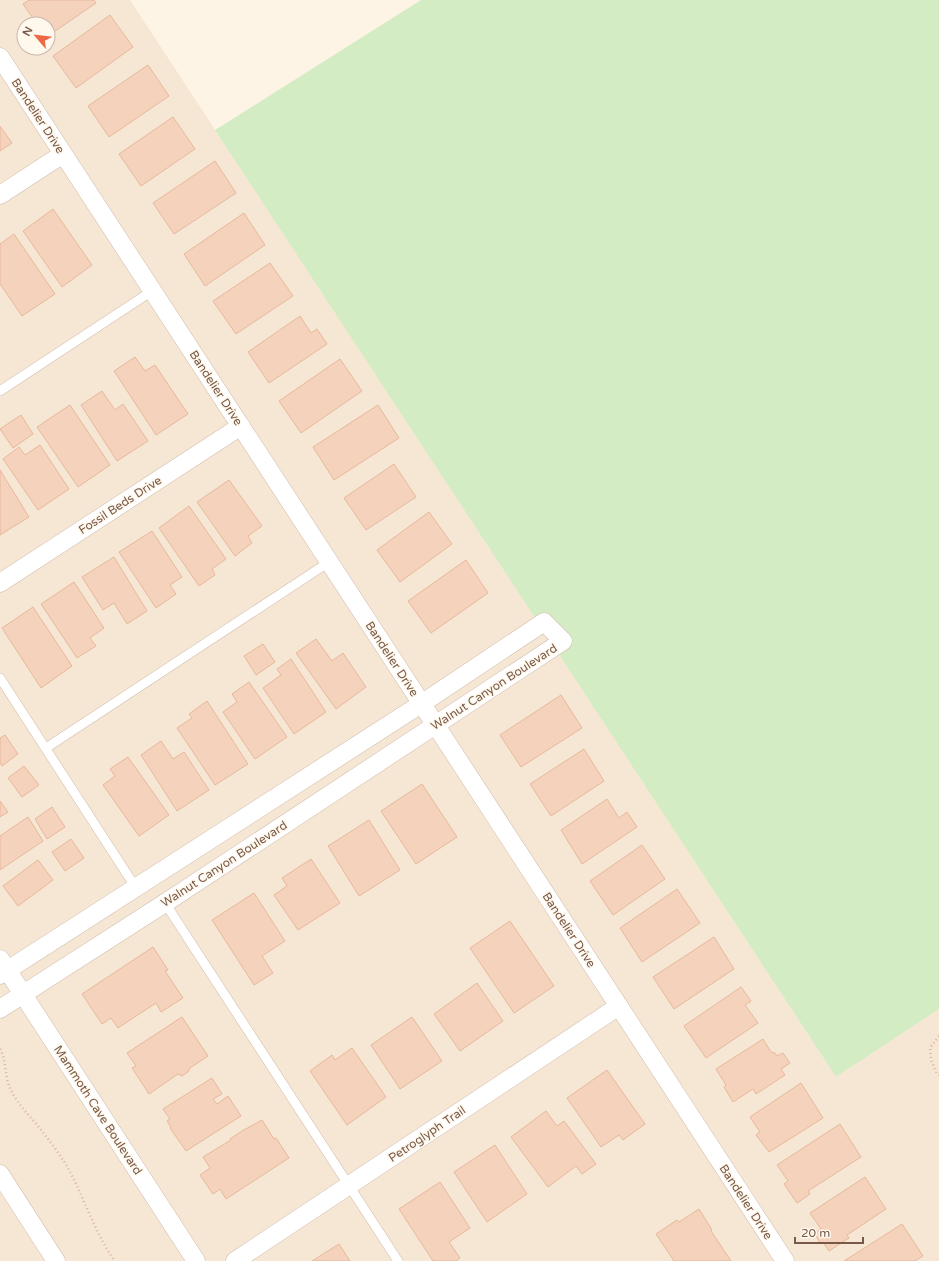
<svg xmlns="http://www.w3.org/2000/svg" width="939" height="1261" font-family="'Varela Round',sans-serif">
<style>
.residential{fill:#f6e6d4;fill-rule:evenodd}
.green{fill:#d4ecc3}
.building{fill:#f4d2bc;stroke:#e8b89b}
.lines{fill:none;stroke-linecap:round;stroke-linejoin:round}
.lane-casing{stroke:#d2bdad;stroke-width:10}
.street-casing{stroke:#d2bdad;stroke-width:19}
.path{stroke:#dab59e;stroke-width:2.5;stroke-dasharray:1 3;stroke-linecap:butt}
.lane{stroke:#fff;stroke-width:9}
.street{stroke:#fff;stroke-width:18}
.labels{text-anchor:middle;dominant-baseline:central;stroke-width:3;stroke-linejoin:round;paint-order:stroke}
.street-label{font-size:12px;fill:#785949;stroke:#fff8ed}
</style>
<rect width="100%" height="100%" fill="#fdf4e6"/>
<!-- residential -->
<path class="residential" d="M0,0H130L836,1077L939,1009V1261H0ZM24,24H48V48H24Z"/>
<!-- green -->
<path class="green" d="M421,0H939V1009L836,1077L215,130Z"/>
<!-- building -->
<path class="building" d="M29,0H94L96,3L48,36V24H37L23,4Z
M110,15L133,47L76,88L53,56Z
M148,65L169,96L109,137L88,106Z
M173,117L195,149L141,186L119,154Z
M0,126L12,143L0,151Z
M215,161L236,193L174,234L153,203Z
M53,209L92,265L62,287L23,231Z
M244,213L265,245L205,286L184,254Z
M14,234L55,294L22,316L0,284V244Z
M270,263L293,296L236,334L213,301Z
M300,316L311,333L317,329L327,344L269,383L248,352Z
M135,357L145,371L155,365L188,414L156,435L114,371Z
M340,359L362,391L301,433L279,401Z
M102,391L115,410L123,404L148,441L117,461L81,405Z
M70,405L110,465L78,487L37,427Z
M378,405L399,438L334,480L313,447Z
M21,415L33,434L13,448L0,429Z
M40,445L69,489L38,510L3,459L19,447L25,455Z
M394,464L416,497L366,530L344,498Z
M0,470L29,517L0,535Z
M229,480L262,526L248,536L252,543L235,556L197,502Z
M189,506L226,559L212,569L215,575L199,586L159,528Z
M429,512L452,544L400,582L377,550Z
M152,531L182,577L170,585L176,594L156,608L119,552Z
M114,557L147,611L127,624L114,603L103,610L82,577Z
M466,560L488,593L431,633L408,601Z
M74,582L104,628L90,638L96,646L77,658L41,604Z
M33,607L72,666L41,688L2,628Z
M316,639L332,661L343,653L366,687L336,709L296,653Z
M263,644L275,662L256,675L244,656Z
M291,659L326,712L294,734L263,688L281,675L277,669Z
M249,682L287,737L255,759L223,712L237,702L232,694Z
M561,695L582,728L521,767L500,735Z
M207,701L248,764L215,785L177,728L192,718L189,714Z
M5,735L18,754L2,766L0,763V738Z
M161,741L173,759L184,752L209,790L177,811L141,755Z
M584,749L604,781L551,816L530,784Z
M128,757L169,815L139,836L103,785L115,776L110,769Z
M24,766L39,785L22,797L8,778Z
M422,784L457,837L416,864L381,811Z
M607,799L619,818L627,812L637,827L582,864L561,830Z
M0,801L8,812L0,817Z
M52,807L65,827L47,839L35,819Z
M28,817L43,841L0,870V836Z
M369,820L400,870L359,896L328,846Z
M71,839L84,858L65,871L52,852Z
M642,845L665,879L613,915L590,881Z
M311,859L340,903L298,930L274,895L287,886L282,878Z
M38,860L53,880L18,906L3,886Z
M677,889L700,923L642,962L620,928Z
M254,893L285,941L262,956L273,973L254,985L212,920Z
M510,921L554,986L514,1013L470,948Z
M714,937L734,969L674,1009L653,977Z
M153,947L168,970L165,971L183,998L161,1012L156,1003L118,1028L111,1018L102,1024L82,994Z
M477,983L503,1021L460,1051L434,1014Z
M741,987L751,1001L745,1005L758,1023L706,1058L684,1026Z
M182,1017L208,1056L190,1068L188,1072L182,1076L178,1074L149,1094L132,1068L136,1066L127,1053Z
M412,1017L442,1061L400,1089L371,1045Z
M763,1039L771,1052L775,1053L777,1056L783,1053L790,1063L781,1069L785,1075L756,1094L753,1089L733,1102L724,1087L726,1085L716,1069Z
M352,1048L386,1097L347,1125L310,1071L332,1055L335,1060Z
M607,1070L645,1124L623,1140L619,1135L601,1147L567,1098Z
M212,1078L222,1094L213,1099L217,1104L228,1096L241,1116L186,1151L170,1128L171,1127L167,1121L170,1119L163,1109Z
M801,1083L823,1118L769,1152L756,1135L760,1132L750,1117Z
M546,1111L557,1126L564,1121L596,1164L582,1174L576,1166L548,1187L511,1137Z
M262,1120L274,1139L276,1138L289,1158L226,1199L220,1189L213,1194L200,1175L210,1168L203,1157L231,1140L230,1139L242,1131Z
M840,1124L861,1157L808,1191L810,1194L797,1203L784,1184L788,1181L777,1165Z
M495,1145L527,1194L487,1222L454,1172Z
M865,1177L886,1209L847,1235L849,1238L829,1251L823,1242L821,1244L814,1233L821,1229L810,1213Z
M440,1182L470,1228L449,1242L460,1258L456,1261H433L399,1209Z
M699,1209L712,1230L711,1231L731,1261H674L656,1234L677,1220L679,1222Z
M902,1224L923,1256L915,1261H844Z
M339,1244L350,1261H312Z"/>
<g class="lines">
<defs>
<path id="lane" d="M0,391L152,291
M0,678L136,888
M46,748L329,562
M165,903L398,1261"/>
<path id="street" d="M0,57L785,1261
M0,195L63,154
M0,583L241,426
M0,959L196,1261
M0,975L421,704L544,622L563,641L165,903L0,1009
M0,1174L56,1261
M235,1261L619,1006"/>
</defs>
<!-- lane casing -->
<use href="#lane" class="lane-casing"/>
<!-- street casing -->
<use href="#street" class="street-casing"/>
<!-- path -->
<path class="path" d="M939,1036L930,1048L931,1060L937,1074L939,1075
M0,1049C7,1061 4,1078 12,1092C17,1102 25,1111 32,1119C44,1133 55,1148 65,1163C84,1195 93,1231 115,1261"/>
<!-- lane -->
<use href="#lane" class="lane"/>
<!-- street -->
<use href="#street" class="street"/>
</g>
<g class="labels">
<!-- street labels -->
<g class="street-label">
<text transform="translate(38 116) rotate(57)">Bandelier Drive</text>
<text transform="translate(216 388) rotate(57)">Bandelier Drive</text>
<text transform="translate(120 505) rotate(-33)">Fossil Beds Drive</text>
<text transform="translate(392 659) rotate(57)">Bandelier Drive</text>
<text transform="translate(494 687) rotate(-33)">Walnut Canyon Boulevard</text>
<text transform="translate(224 864) rotate(-33)">Walnut Canyon Boulevard</text>
<text transform="translate(569 930) rotate(57)">Bandelier Drive</text>
<text transform="translate(98 1110) rotate(57)">Mammoth Cave Boulevard</text>
<text transform="translate(427 1134) rotate(-34)">Petroglyph Trail</text>
<text transform="translate(746 1202) rotate(57)">Bandelier Drive</text>
</g>
</g>
<!-- north arrow -->
<g transform="translate(36 36) rotate(298)"><circle r="19" fill="#fff8ed" stroke="#c9b8ab"/>
<path d="M0-3L7 15L0 10L-7 15Z" fill="#ed6945"/>
<text y="-6" font-size="11" font-weight="bold" text-anchor="middle" fill="#785949">N</text>
</g>
<!-- scale -->
<path d="M795 1237v6h68v-6" fill="none" stroke="#785949" stroke-width="2"/>
<text x="801" y="1237" font-size="12" fill="#785949" stroke="#fff8ed" stroke-width="3" paint-order="stroke">20 m</text>
</svg>
